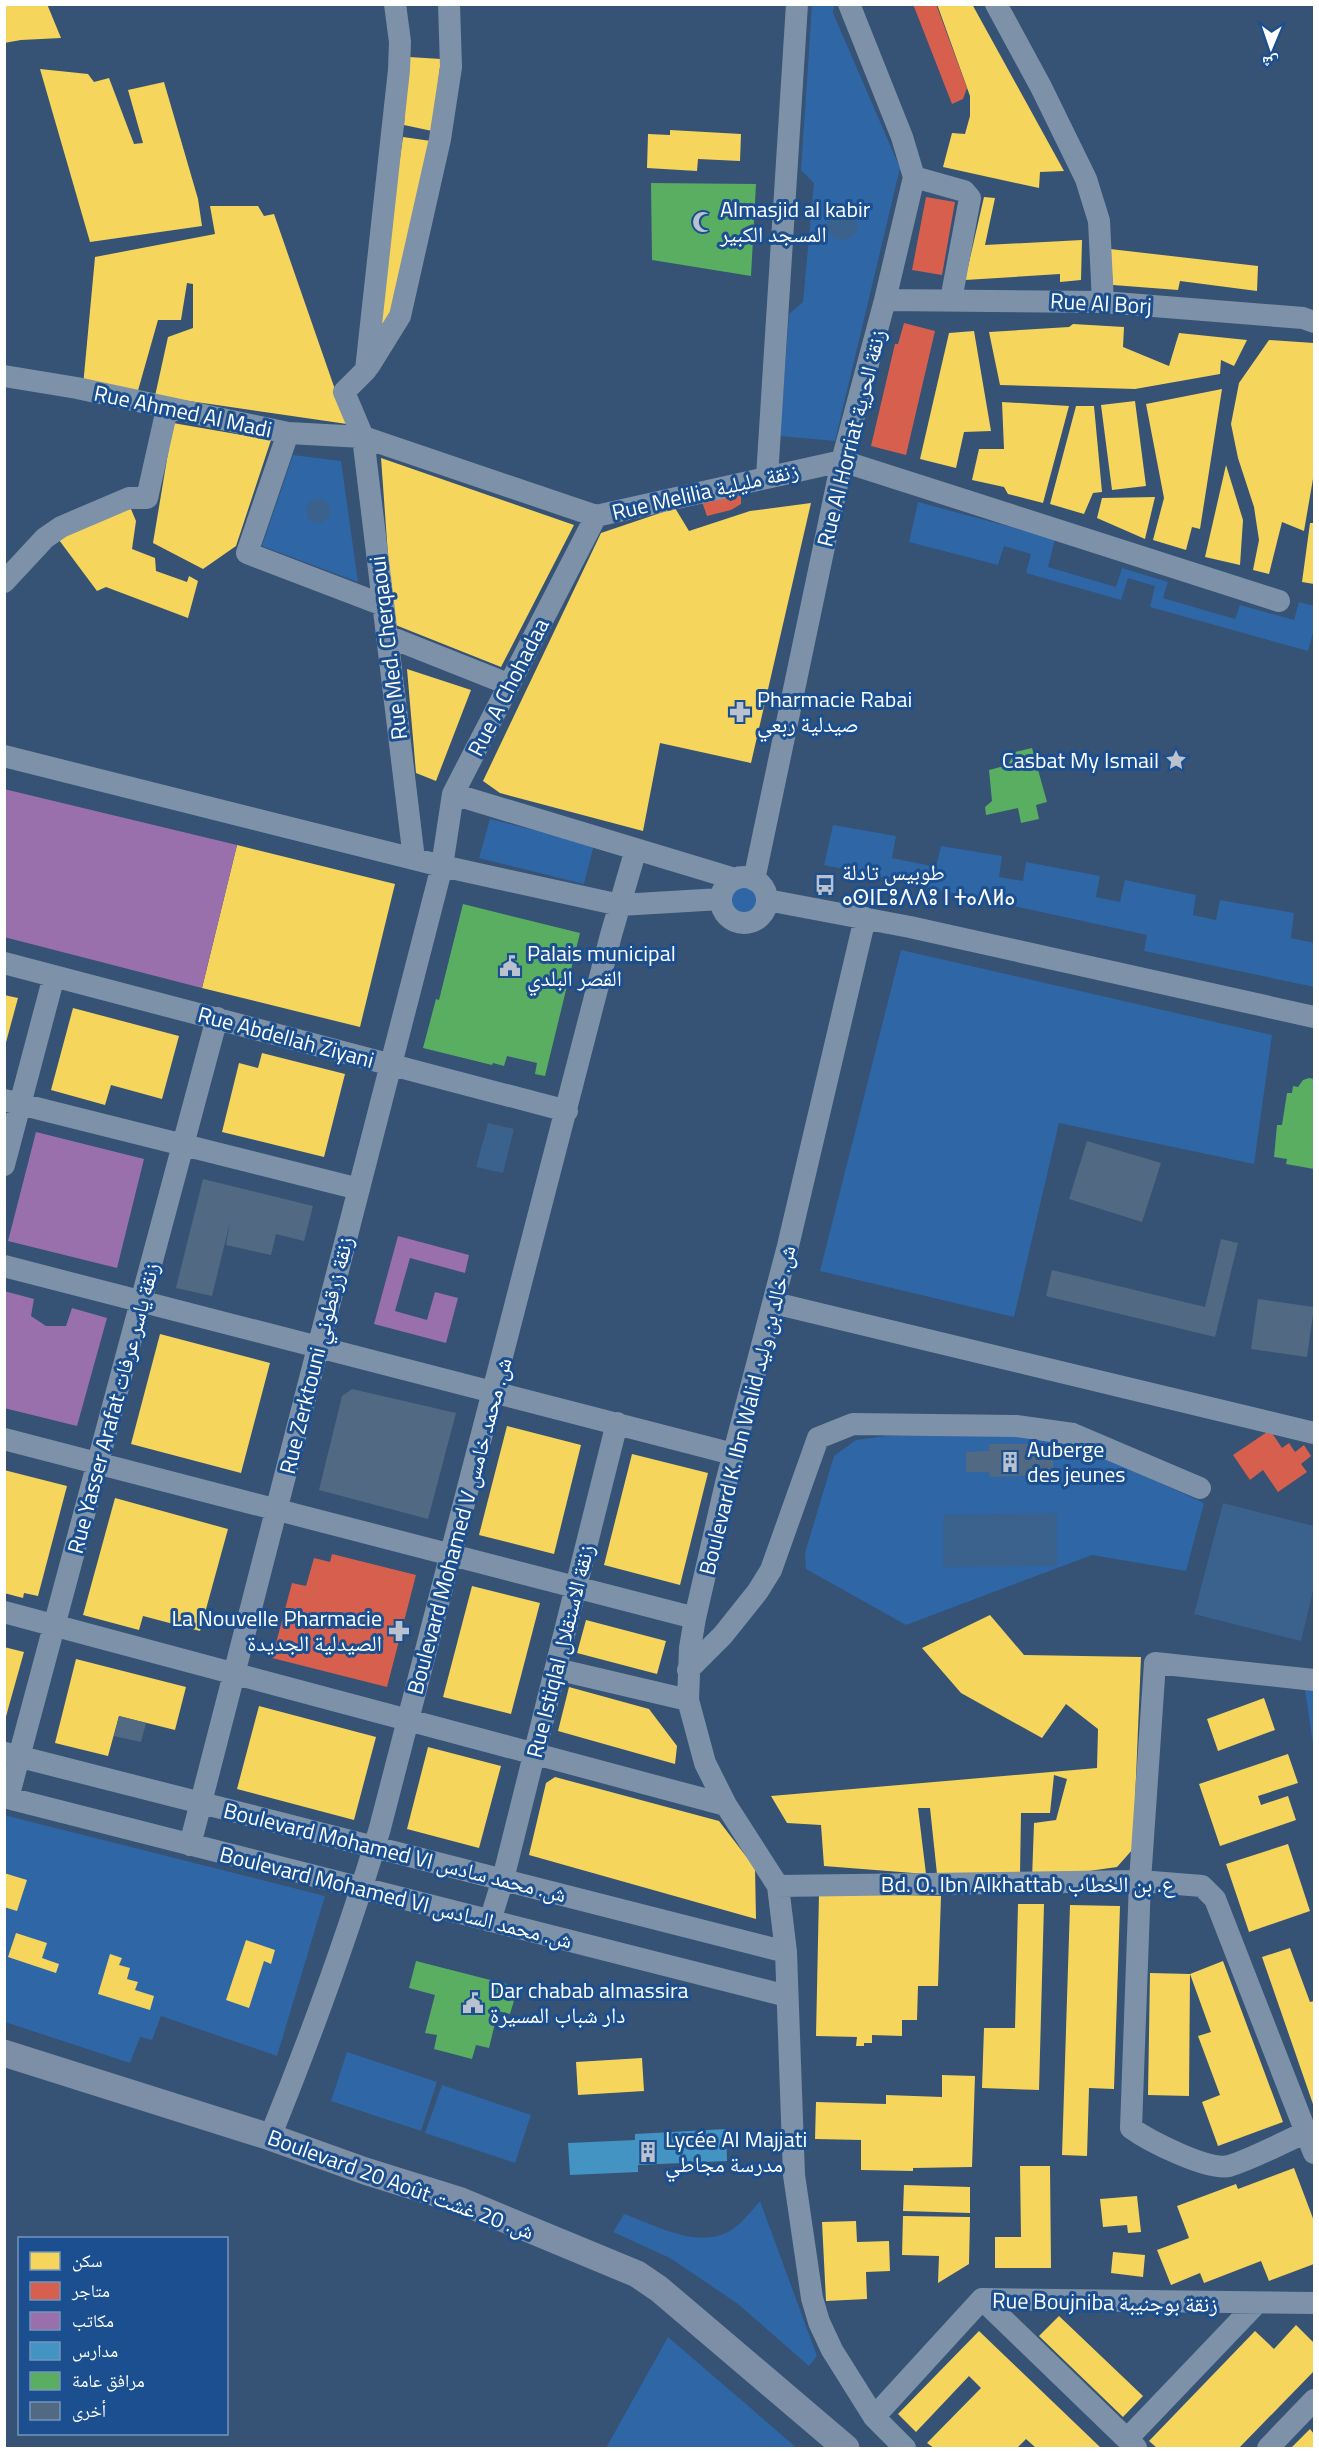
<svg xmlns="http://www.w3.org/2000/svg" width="1319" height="2453" font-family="'Titillium Web','Noto Naskh Arabic','Noto Sans Tifinagh',sans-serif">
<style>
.green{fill:#2f66a5}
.water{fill:#3b618d}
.homes{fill:#f6d55c}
.shops{fill:#d6604d}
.offices{fill:#9970ab}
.schools{fill:#4393c3}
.public{fill:#5aae61}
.building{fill:#526984}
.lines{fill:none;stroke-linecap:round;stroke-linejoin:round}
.minor{stroke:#7d92a8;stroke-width:22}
.major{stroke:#7d8ea7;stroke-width:27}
.labels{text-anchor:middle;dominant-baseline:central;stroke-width:6;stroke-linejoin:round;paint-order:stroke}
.poi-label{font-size:22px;fill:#fff;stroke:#1b4f8f;text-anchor:start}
.street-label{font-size:22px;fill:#fff;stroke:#1b4f8f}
</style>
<rect width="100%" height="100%" fill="#365274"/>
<!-- green -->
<path class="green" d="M812,5H834L833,13L900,168L835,441L780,436L789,314L803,302L814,183L801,170Z
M293,455L341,461L358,582L262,546Z
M918,502L1055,539L1048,567L1116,587L1122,568L1168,582L1163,598L1235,619L1240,605L1294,620L1299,602L1314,606V629L1308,651L1150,607L1155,586L1128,578L1121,600L1026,573L1031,554L1004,546L998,565L909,542Z
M490,819L594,845L584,884L479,858Z
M833,825L896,836L892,858L936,867L941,846L1002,856L999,877L1023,881L1026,862L1100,876L1096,897L1120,902L1125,880L1196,895L1193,915L1216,920L1220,900L1294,913L1291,938L1314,943V987L1144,951L1147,935L824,865Z
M729 900a15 15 0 1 1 30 0a15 15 0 1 1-30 0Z
M901,950L1272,1035L1254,1164L1059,1123L1014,1317L820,1271Z
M980,1432L1058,1441L1126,1467L1204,1503L1186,1571L1092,1555L906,1625L806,1569L805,1553L834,1456L856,1440L886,1436Z
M1305,1690L1314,1691V1751Z
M4,1815L325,1896L277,2056L161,2016L152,2040L140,2037L130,2063L5,2022Z
M347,2052L437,2082L421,2131L331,2101Z
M442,2085L531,2115L515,2163L425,2133Z
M760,2201L817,2356L809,2366L738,2304L670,2258L613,2232L624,2214C658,2226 705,2254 738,2225C746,2218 753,2209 760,2201Z
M668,2337L797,2448H606Z"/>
<!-- water -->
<path class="water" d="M827 225a15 15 0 1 1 30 0a15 15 0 1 1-30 0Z
M306 511a12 12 0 1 1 24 0a12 12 0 1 1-24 0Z
M488,1123L514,1129L503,1173L476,1167Z
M1223,1503L1314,1526V1587L1301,1641L1194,1614Z
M1057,1513V1566L943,1567V1515Z"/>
<!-- homes -->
<path class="homes" d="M4,4H47L61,38L21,40L4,43Z
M937,4H972L1064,171L1040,172L1039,188L943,167L952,133L965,134L970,116V96Z
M409,57L441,59L432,131L404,125Z
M40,69L88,74L94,82L109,78L134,144L143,143L128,90L164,82L198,199L202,226L90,242Z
M670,130L741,134L740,161L698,159L697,171L647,168L648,134L670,135Z
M403,137L431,141L389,324L376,323Z
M984,197L995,198L985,245L1082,240L1081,280L1060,282V274L965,280Z
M210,206H258L264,216L274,214L347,424L155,396L168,337L193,328V284L187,283L181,320H158L137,394L83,386L95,257L215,234Z
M1110,249L1258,266L1257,291L1180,281L1178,290L1113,285Z
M1073,324L1124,327L1123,347L1169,366L1179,333L1247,340L1234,366L1221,360L1220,374L1135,389L1000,385L989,332L1069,327Z
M974,331L991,431L964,432L956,468L920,459L949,333Z
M1269,340L1314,343V473L1304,531L1282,522L1269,574L1253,570L1259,540L1254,507L1238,458L1231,424L1239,383Z
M1222,389L1200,529L1192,527L1186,550L1153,540L1164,498L1146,404Z
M1135,401L1146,486L1112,490L1101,405Z
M1002,402L1069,406L1043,503L1008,494L1004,487L972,480L979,449H1004Z
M1076,406H1094L1102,492L1093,493L1084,514L1050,504Z
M173,423L271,440L236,546L203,569L153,543Z
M381,458L574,525L501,667L393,624Z
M1226,465L1243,520L1240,565L1205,557Z
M1155,497L1145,539L1097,518L1102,498Z
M811,503L751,763L660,743L643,831L500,793L483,781L601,533L675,508L689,531L750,511Z
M131,509L136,521L132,549L155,558L156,571L187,582L189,576L198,581L188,618L106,587L97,591L59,540L87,520Z
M1310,523H1314V584L1302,582Z
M407,669L471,690L436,781L416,773Z
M237,845L395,884L360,1027L202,988Z
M4,995L18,998L5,1046H4Z
M73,1008L179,1036L162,1099L111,1085L105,1105L51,1090Z
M262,1053L345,1074L324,1157L222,1132L239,1063L258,1068Z
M160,1334L270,1363L241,1473L131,1444Z
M507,1426L581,1445L554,1554L479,1535Z
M632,1454L708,1473L680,1585L604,1565Z
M4,1470L67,1486L38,1596L24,1593L23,1598L4,1593Z
M115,1498L228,1529L200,1631L143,1616L139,1630L83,1615Z
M472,1586L540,1603L511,1714L443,1697Z
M990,1615L1024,1655L1141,1657L1133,1849L1117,1867L1032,1879L1034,1823L1056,1820L1067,1779L1054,1775L1050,1813H1021L1020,1874H937L930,1808H918L926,1874L824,1866L821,1825L787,1823L771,1796L1097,1768L1098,1729L1066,1704L1042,1738L961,1693L922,1648Z
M586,1620L666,1641L657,1674L577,1653Z
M4,1647L24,1652L5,1720H4Z
M76,1659L186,1687L175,1730L119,1716L108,1756L55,1743Z
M569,1687L649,1709L677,1746L675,1764L558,1731Z
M1264,1698L1275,1730L1218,1751L1207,1719Z
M259,1706L376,1737L354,1820L237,1789Z
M428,1747L501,1766L479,1848L407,1829Z
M1288,1754L1298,1783L1258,1796L1261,1805L1288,1796L1296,1820L1220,1846L1199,1784Z
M555,1777L719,1821L755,1868L756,1919L529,1855L546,1783Z
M1288,1844L1310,1911L1249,1932L1226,1864Z
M4,1873L27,1880L17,1911L4,1907Z
M819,1893L941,1896L938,1986H918L917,2020H902V2036L872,2035V2043H864V2046H856L857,2037L816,2036Z
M1018,1904H1044L1039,2090L982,2088L984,2028H1015Z
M1070,1905L1120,1906L1114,2089L1089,2088L1087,2156L1062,2155Z
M16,1933L47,1943L42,1958L59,1964L56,1973L8,1957Z
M246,1940L275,1950L271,1964L264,1961L249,2008L226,2000Z
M1290,1948L1310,2002L1314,2001V2107L1262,1957Z
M110,1954L122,1958L119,1965L130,1968L127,1979L138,1982L135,1990L154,1996L150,2010L98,1994Z
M1223,1961L1283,2122L1218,2146L1202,2102L1220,2095L1198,2036L1211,2032L1190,1974Z
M1150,1973L1190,1974L1189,2096L1148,2095Z
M642,2058L644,2091L578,2095L576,2062Z
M942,2075L975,2076L972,2167L913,2168V2171L861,2170V2140L815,2139L816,2102L886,2104V2095L942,2097Z
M1020,2166H1050L1051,2268H995V2237H1021Z
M1294,2168L1314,2221V2264L1269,2281L1261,2261L1204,2283L1200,2273L1171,2285L1157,2250L1189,2238L1177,2206L1236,2184L1238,2189Z
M904,2185L970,2187V2213L903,2211Z
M1137,2196L1141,2232L1128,2233L1127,2225L1103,2227L1100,2199Z
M903,2216L970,2217L969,2264L938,2283L939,2256L902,2255Z
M856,2221L857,2242L889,2241L890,2271L866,2272L867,2299L826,2301L822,2222Z
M1113,2252L1145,2255L1143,2277L1111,2273Z
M1059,2316L1143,2396L1123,2417L1039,2336Z
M1296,2325L1314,2343V2371L1239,2448H1157L1149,2441L1255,2331L1274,2349Z
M979,2331L1101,2448H1036L1026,2439L1017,2448H934L927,2443L981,2388L969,2376L916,2432L898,2414Z
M1310,2429L1314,2434V2448H1291Z"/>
<!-- shops -->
<path class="shops" d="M913,4H936L967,88L963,99L952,104Z
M926,197L955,202L942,275L912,270Z
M904,323L935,331L906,455L871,446L895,344H898Z
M700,496H741V504L731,510L707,516Z
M1270,1430L1282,1448L1289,1443L1295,1452L1304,1445L1311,1456L1301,1464L1307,1472L1278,1492L1263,1470L1250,1480L1233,1455Z
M332,1554L416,1575L387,1687L272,1658L292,1583L306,1586L314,1558L330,1562Z"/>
<!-- offices -->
<path class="offices" d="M4,789L237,845L202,988L4,937Z
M36,1132L144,1159L117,1268L8,1241Z
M398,1236L469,1255L465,1273L410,1258L395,1311L427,1320L435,1292L458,1298L446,1343L374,1324Z
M4,1291L34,1299L31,1316L46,1326H66L72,1308L107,1318L77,1426L4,1408Z"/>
<!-- schools -->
<path class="schools" d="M726,2129L727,2161L638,2165V2172L570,2175L568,2143L635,2140V2134Z"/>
<!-- public -->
<path class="public" d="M651,183L756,184L751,276L652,260Z
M1032,748L1047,802L1036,805L1039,819L1021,823L1018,808L986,815L985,807L992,801L989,770L1008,765L1015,752Z
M463,904L580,933L545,1076L535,1074L537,1063L507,1056L504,1066L493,1063L492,1065L423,1048L436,999L439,1000Z
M1309,1078L1314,1079V1169L1286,1164L1287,1159L1274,1157L1277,1125H1282L1287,1093H1292L1293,1086L1298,1087L1303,1080Z
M416,1961L518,1987L510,2014L498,2011L489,2048L476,2045L472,2059L434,2049L437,2035L425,2033L435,1995L409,1988Z"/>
<!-- building -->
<path class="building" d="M1087,1141L1161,1163L1142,1222L1069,1199Z
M203,1179L313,1206L304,1241L276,1234L271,1255L226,1245L230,1222L212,1296L176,1288Z
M1221,1239L1238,1243L1215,1337L1046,1296L1052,1270L1205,1307Z
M1258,1299L1314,1307L1307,1357L1251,1349Z
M352,1389L456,1413L428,1519L319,1490L342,1396Z
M989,1444H1028V1453H1053V1471L1027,1472L1028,1476L990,1477L989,1472H966V1452L989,1451Z
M119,1716L146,1723L141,1742L114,1736Z"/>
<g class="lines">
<!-- minor -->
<path class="minor" d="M395,4L400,42L399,70L366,370L344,392L363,437L414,859
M996,4L1041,87L1086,179L1099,221L1103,302
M914,177L964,191L970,198L951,300
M885,300L1103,302L1303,318L1314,322
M369,366L400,316L440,139L451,67L449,4
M4,376L77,388L288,433L363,437L596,516L842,461L1279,601
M288,433L247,553L383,605
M767,477L797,4
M4,582L45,538L61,527L129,498H147L167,409
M387,636L508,684
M4,756L442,866L620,905L721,899
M453,794L735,879
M721 900a23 23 0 1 1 46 0a23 23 0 1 1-46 0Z
M754,880L842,461L885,300L914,177L902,137L849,4
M767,900L910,927L1314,1017
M865,918L788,1246L726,1483L695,1618L690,1648L688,1700L705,1763L726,1805L778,1886L786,1952L794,2175L812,2298L819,2322L832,2350L874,2417L905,2448
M4,963L567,1111
M4,1100L359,1189
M4,1165L54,976
M4,1266L733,1454
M774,1303L1314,1433
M4,1439L695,1618
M4,1612L726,1805
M556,1669L688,1700
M688,1670L723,1635L758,1591L771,1570L818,1438L853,1424L1016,1426L1073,1434L1200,1488
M5,1753L786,1952
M4,1797L787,1996
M8,1798L217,1018
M190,1845L442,866L453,794L596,516
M778,1886L1140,1881L1202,1886L1215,1899L1314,2153
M490,1921L503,1879L617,1423
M1307,2132C1283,2142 1253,2159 1229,2166C1208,2171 1149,2141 1131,2128L1140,1881L1155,1663L1314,1680
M270,2137C311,2036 349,1932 380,1828L611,935L636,849
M982,2299L1136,2448
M874,2417L982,2299L1314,2303
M1127,2439L1256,2304
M1268,2448L1314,2400"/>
<!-- major -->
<path class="major" d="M4,2053L270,2137L365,2171L461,2201L637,2274L659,2289L846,2448"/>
</g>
<!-- icons -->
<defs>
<symbol id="mosque-bare" viewBox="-9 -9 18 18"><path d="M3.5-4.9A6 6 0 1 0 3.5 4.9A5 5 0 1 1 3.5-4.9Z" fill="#b9c2ce" stroke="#1b4f8f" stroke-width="2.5" paint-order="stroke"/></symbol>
<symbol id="pharmacy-bare" viewBox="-9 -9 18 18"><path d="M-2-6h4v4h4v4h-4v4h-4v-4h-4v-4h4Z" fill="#b9c2ce" stroke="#1b4f8f" stroke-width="2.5" paint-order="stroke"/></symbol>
<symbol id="sight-bare" viewBox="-9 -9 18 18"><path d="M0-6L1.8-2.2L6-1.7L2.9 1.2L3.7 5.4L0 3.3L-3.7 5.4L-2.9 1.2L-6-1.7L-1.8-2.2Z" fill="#b9c2ce" stroke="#1b4f8f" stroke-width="2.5" paint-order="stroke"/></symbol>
<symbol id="bus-bare" viewBox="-9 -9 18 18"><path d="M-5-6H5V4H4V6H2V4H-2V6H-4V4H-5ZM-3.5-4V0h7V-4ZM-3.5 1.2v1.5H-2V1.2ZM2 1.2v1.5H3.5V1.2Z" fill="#b9c2ce" stroke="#1b4f8f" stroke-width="2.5" paint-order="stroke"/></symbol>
<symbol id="civic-bare" viewBox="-9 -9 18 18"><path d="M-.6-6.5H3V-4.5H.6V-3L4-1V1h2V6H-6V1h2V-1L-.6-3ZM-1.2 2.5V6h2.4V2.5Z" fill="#b9c2ce" stroke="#1b4f8f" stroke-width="2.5" paint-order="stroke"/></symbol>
<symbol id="building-bare" viewBox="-9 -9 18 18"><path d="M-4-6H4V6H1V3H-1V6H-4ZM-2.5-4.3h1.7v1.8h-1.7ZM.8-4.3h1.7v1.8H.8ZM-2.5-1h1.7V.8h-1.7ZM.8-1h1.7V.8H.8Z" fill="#b9c2ce" stroke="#1b4f8f" stroke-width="2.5" paint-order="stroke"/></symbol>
</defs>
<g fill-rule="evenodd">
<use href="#mosque-bare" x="688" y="207" width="30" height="30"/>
<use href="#pharmacy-bare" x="725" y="697" width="30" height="30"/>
<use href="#sight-bare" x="1161" y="745" width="30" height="30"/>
<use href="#bus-bare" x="810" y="870" width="30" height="30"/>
<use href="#civic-bare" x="495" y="951" width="30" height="30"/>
<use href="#building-bare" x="995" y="1447" width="30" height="30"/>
<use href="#pharmacy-bare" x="384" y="1616" width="30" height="30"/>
<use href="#civic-bare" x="458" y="1988" width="30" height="30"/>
<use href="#building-bare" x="633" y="2137" width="30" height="30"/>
</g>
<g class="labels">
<!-- poi labels -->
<g class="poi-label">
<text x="720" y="209">Almasjid al kabir<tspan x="720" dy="25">المسجد الكبير</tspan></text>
<text x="757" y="699">Pharmacie Rabai<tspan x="757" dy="25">صيدلية ربعي</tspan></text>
<text x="1159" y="760" text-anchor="end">Casbat My Ismail</text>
<text x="842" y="872">طوبيس تادلة<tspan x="842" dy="25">ⴰⵙⵏⵎⵓⴷⴷⵓ ⵏ ⵜⴰⴷⵍⴰ</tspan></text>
<text x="527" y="953">Palais municipal<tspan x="527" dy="25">القصر البلدي</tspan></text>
<text x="1027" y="1449">Auberge<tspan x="1027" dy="25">des jeunes</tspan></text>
<text x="382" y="1618" text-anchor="end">La Nouvelle Pharmacie<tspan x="382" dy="25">الصيدلية الجديدة</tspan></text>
<text x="490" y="1990">Dar chabab almassira<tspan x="490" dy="25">دار شباب المسيرة</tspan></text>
<text x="665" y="2139">Lycée Al Majjati<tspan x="665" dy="25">مدرسة مجاطي</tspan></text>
</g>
<!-- street labels -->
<g class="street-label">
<text transform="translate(1101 303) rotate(3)">Rue Al Borj</text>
<text transform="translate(183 411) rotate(12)">Rue Ahmed Al Madi</text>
<text transform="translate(851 438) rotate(-76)">Rue Al Horriat زنقة الحرية</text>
<text transform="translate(705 491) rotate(-13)">Rue Melilia زنقة مليلية</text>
<text transform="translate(388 648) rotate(-97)">Rue Med. Cherqaoui</text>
<text transform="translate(508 687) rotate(-63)">Rue A Chohadaa</text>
<text transform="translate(286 1037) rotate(15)">Rue Abdellah Ziyani</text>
<text transform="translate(316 1355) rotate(-76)">Rue Zerktouni زنقة زرقطوني</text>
<text transform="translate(113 1408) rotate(-75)">Rue Yasser Arafat زنقة ياسر عرفات</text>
<text transform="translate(747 1410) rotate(-76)">Boulevard K. Ibn Walid ش. خالد بن وليد</text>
<text transform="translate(459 1526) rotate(-75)">Boulevard Mohamed V ش. محمد خامس</text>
<text transform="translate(560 1651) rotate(-76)">Rue Istiqlal زنقة الاستقلال</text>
<text transform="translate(395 1852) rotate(14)">Boulevard Mohamed VI ش. محمد سادس</text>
<text x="1028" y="1884">Bd. O. Ibn Alkhattab ع. بن الخطاب</text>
<text transform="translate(396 1897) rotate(14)">Boulevard Mohamed VI ش. محمد السادس</text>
<text transform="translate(401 2184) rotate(20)">Boulevard 20 Août ش. 20 غشت</text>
<text transform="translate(1105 2302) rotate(1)">Rue Boujniba زنقة بوجنيبة</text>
</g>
</g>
<!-- border -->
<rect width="1319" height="2453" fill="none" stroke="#ffffff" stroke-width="12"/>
<!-- legend -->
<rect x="18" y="2237" width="210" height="198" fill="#1b4f8f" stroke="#7695bc" stroke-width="1.5"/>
<rect x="30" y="2252" width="30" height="18" fill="#f6d55c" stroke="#7695bc" stroke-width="1.5"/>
<text x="72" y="2267" font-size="18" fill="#ffffff">سكن</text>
<rect x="30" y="2282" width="30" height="18" fill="#d6604d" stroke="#7695bc" stroke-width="1.5"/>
<text x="72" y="2297" font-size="18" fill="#ffffff">متاجر</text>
<rect x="30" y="2312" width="30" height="18" fill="#9970ab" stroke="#7695bc" stroke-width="1.5"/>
<text x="72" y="2327" font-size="18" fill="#ffffff">مكاتب</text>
<rect x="30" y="2342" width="30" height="18" fill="#4393c3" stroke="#7695bc" stroke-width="1.5"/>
<text x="72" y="2357" font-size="18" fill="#ffffff">مدارس</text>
<rect x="30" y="2372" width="30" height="18" fill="#5aae61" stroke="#7695bc" stroke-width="1.5"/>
<text x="72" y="2387" font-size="18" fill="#ffffff">مرافق عامة</text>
<rect x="30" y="2402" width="30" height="18" fill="#526984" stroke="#7695bc" stroke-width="1.5"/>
<text x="72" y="2417" font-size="18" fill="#ffffff">أخرى</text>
<!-- north arrow -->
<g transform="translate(1271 48) rotate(182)" stroke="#1b4f8f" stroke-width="4.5" paint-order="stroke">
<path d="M0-4.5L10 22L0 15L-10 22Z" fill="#ffffff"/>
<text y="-9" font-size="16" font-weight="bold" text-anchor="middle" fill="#ffffff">ش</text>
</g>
</svg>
